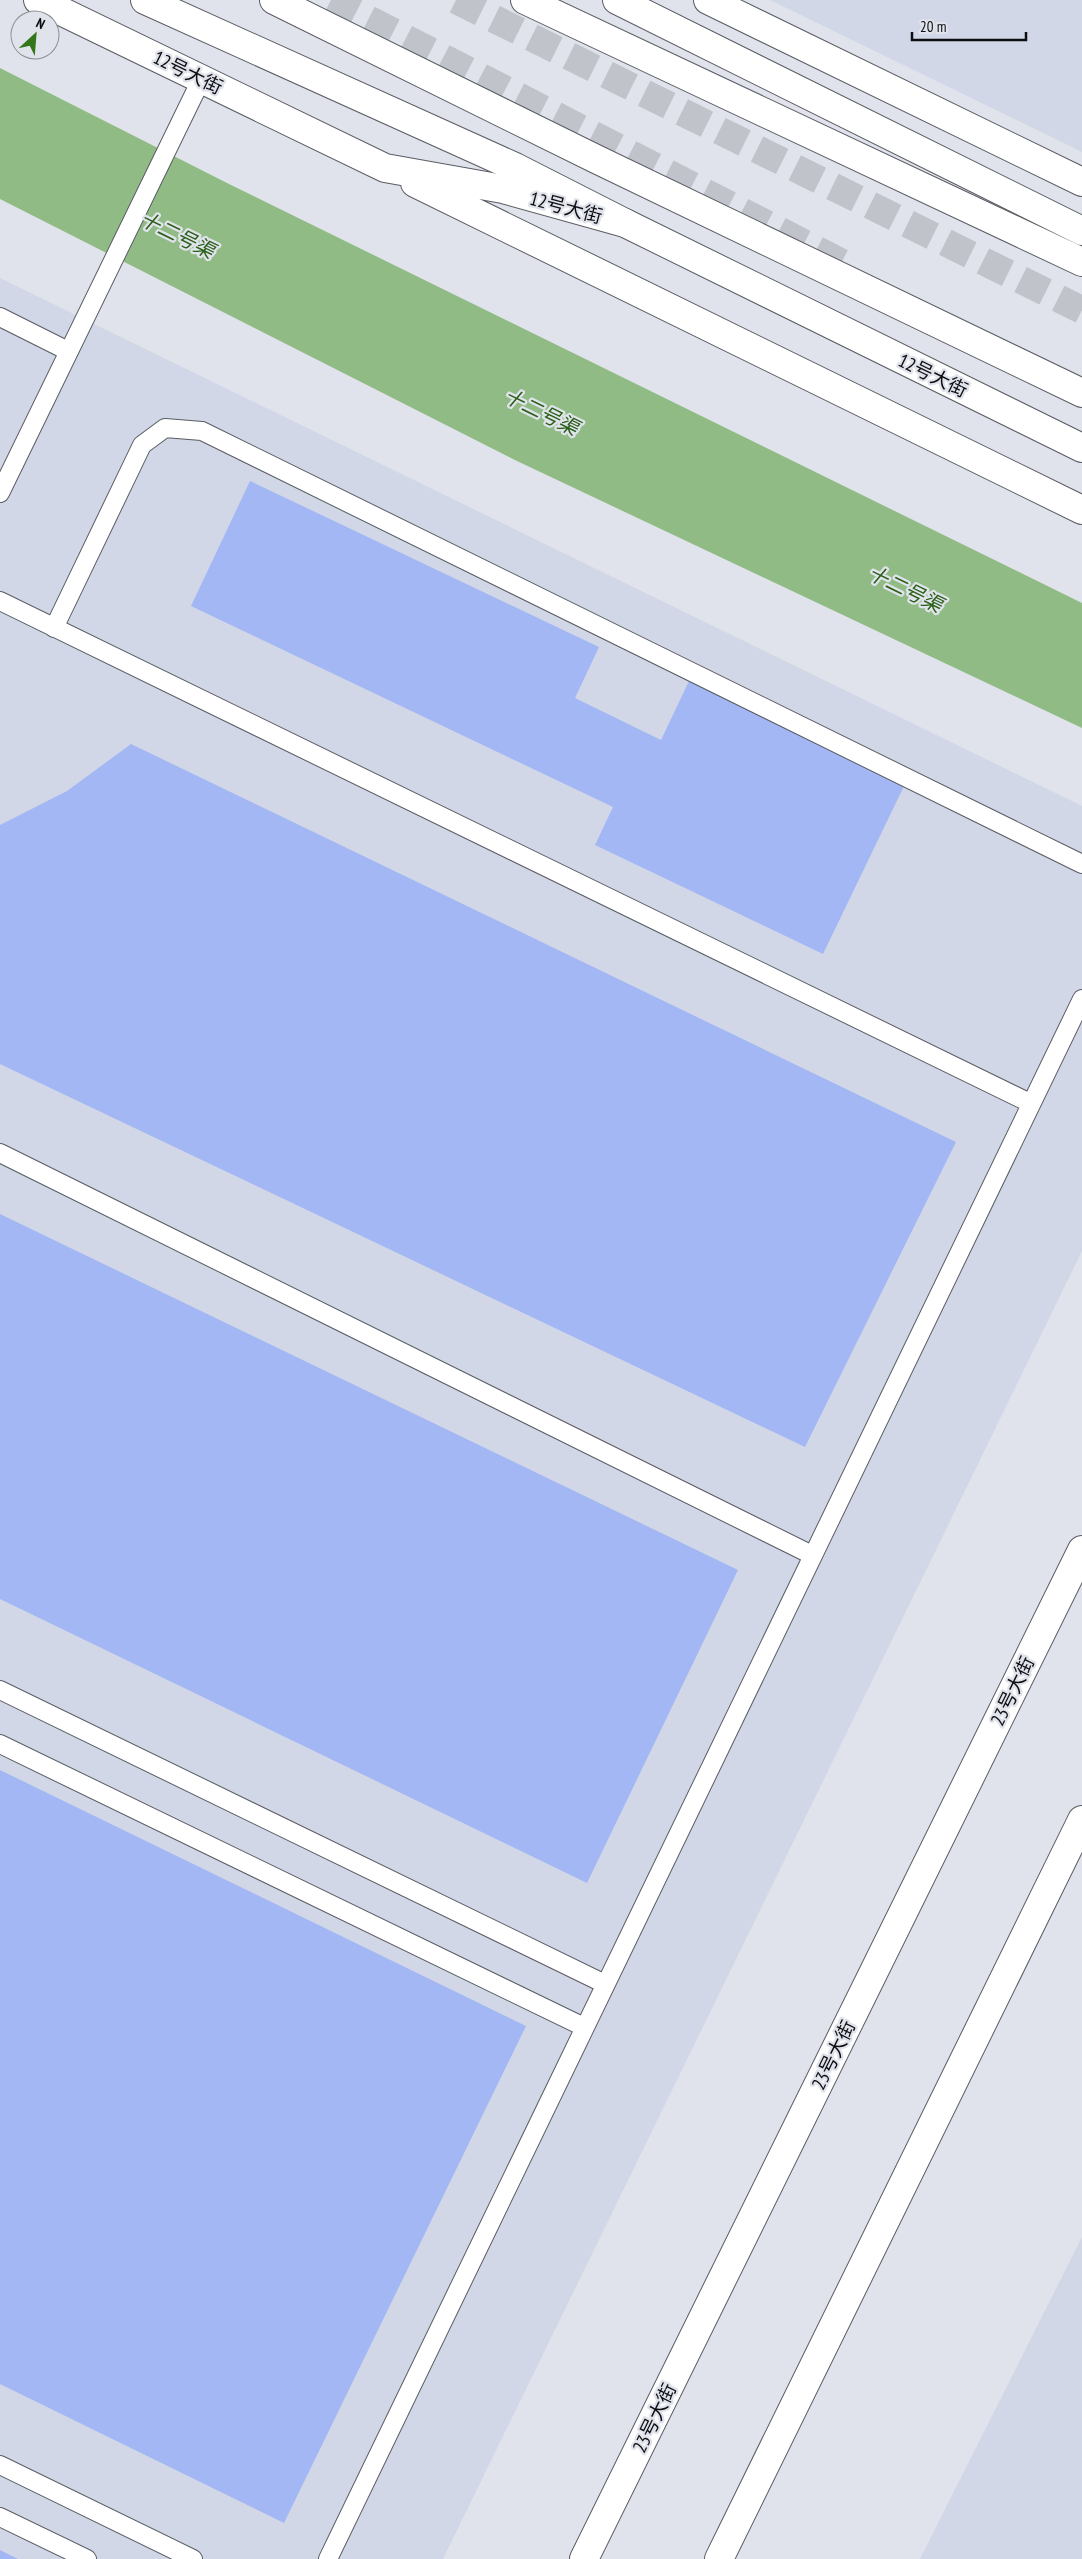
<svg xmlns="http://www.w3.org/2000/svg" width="1082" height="2559" font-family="'PT Sans Narrow','Noto Sans SC',sans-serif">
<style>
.built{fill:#d1d7e6}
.water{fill:#90bb85}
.building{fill:#a3b7f4}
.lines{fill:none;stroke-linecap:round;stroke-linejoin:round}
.trunk-tunnel{stroke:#c0c3ca;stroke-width:28;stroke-dasharray:28 14;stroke-linecap:butt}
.service-casing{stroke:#595c63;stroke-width:20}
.secondary-casing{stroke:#595c63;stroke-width:30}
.primary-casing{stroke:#595c63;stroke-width:30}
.trunk-casing{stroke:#595c63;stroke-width:30}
.service{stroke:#fff;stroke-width:18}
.secondary{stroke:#fff;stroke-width:28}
.primary{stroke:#fff;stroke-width:28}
.trunk{stroke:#fff;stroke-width:28}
.labels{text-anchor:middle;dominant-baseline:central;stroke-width:4.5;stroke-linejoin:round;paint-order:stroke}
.street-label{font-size:19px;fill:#0d0e11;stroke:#e0e3eb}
.water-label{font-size:20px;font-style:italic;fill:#2a6018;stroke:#e0e3eb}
</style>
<rect width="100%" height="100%" fill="#e0e3eb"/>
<!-- built -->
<path class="built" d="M770,0H1082V152Z
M0,278L1082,806V1251L443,2559H0Z
M1082,2237V2559H920Z"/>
<!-- water -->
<path class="water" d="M0,68L227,183L1082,603V728L517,461L0,199Z"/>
<!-- building -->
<path class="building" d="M250,481L599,647L575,698L661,740L689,681L905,784L823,954L595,845L613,807L191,606Z
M131,744L956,1142L805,1447L0,1064V825L67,791Z
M0,1214L738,1570L587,1883L0,1599Z
M0,1770L526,2026L284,2523L0,2384Z
M0,2550L18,2559H0Z"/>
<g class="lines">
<!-- trunk-tunnel -->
<path class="trunk-tunnel" d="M331,0L850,267
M456,0L1082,310"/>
<defs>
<path id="service" d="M0,317L68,351
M0,493L202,78
M0,601L1030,1103
M54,628L142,445L165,428L202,431L1082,864
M0,1153L812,1555
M0,1690L605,1984
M0,1744L584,2027
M0,2465L193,2559
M0,2517L87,2559
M328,2559L1082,999"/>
<path id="secondary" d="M38,0L385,168L503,189L625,223L1082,448
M708,0L1082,182
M415,183L1082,510"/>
<path id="primary" d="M274,0L596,159L1082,393
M525,0L1082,262
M584,2559L1082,1550
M719,2559L1082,1820"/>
<path id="trunk" d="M145,0L515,167L625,223
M617,0L1082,231"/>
</defs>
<!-- service casing -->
<use href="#service" class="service-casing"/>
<!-- secondary casing -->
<use href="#secondary" class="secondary-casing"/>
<!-- primary casing -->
<use href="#primary" class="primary-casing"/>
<!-- trunk casing -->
<use href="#trunk" class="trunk-casing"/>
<!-- service -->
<use href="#service" class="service"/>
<!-- secondary -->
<use href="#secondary" class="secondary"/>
<!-- primary -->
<use href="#primary" class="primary"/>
<!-- trunk -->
<use href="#trunk" class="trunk"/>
</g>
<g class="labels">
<!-- street labels -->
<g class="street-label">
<text transform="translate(188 72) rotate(26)">12号大街</text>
<text transform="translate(566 207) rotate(15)">12号大街</text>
<text transform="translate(933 375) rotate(26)">12号大街</text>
<text transform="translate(1012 1691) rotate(-64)">23号大街</text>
<text transform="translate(833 2055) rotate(-64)">23号大街</text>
<text transform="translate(654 2418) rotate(-64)">23号大街</text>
</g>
<!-- water labels -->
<g class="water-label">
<text transform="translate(177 235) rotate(26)">十二号渠</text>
<text transform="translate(541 412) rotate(26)">十二号渠</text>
<text transform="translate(905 589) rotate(26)">十二号渠</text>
</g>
</g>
<!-- north arrow -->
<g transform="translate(35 35) rotate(26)"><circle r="24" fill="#e0e3eb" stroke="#8c8e94"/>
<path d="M0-4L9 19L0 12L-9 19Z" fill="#327719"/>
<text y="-8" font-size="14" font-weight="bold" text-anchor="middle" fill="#0d0e11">N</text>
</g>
<!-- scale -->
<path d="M912 32v8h114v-8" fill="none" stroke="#0d0e11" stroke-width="2.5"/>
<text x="920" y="32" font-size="15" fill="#0d0e11" stroke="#e0e3eb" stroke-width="4" paint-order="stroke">20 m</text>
</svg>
